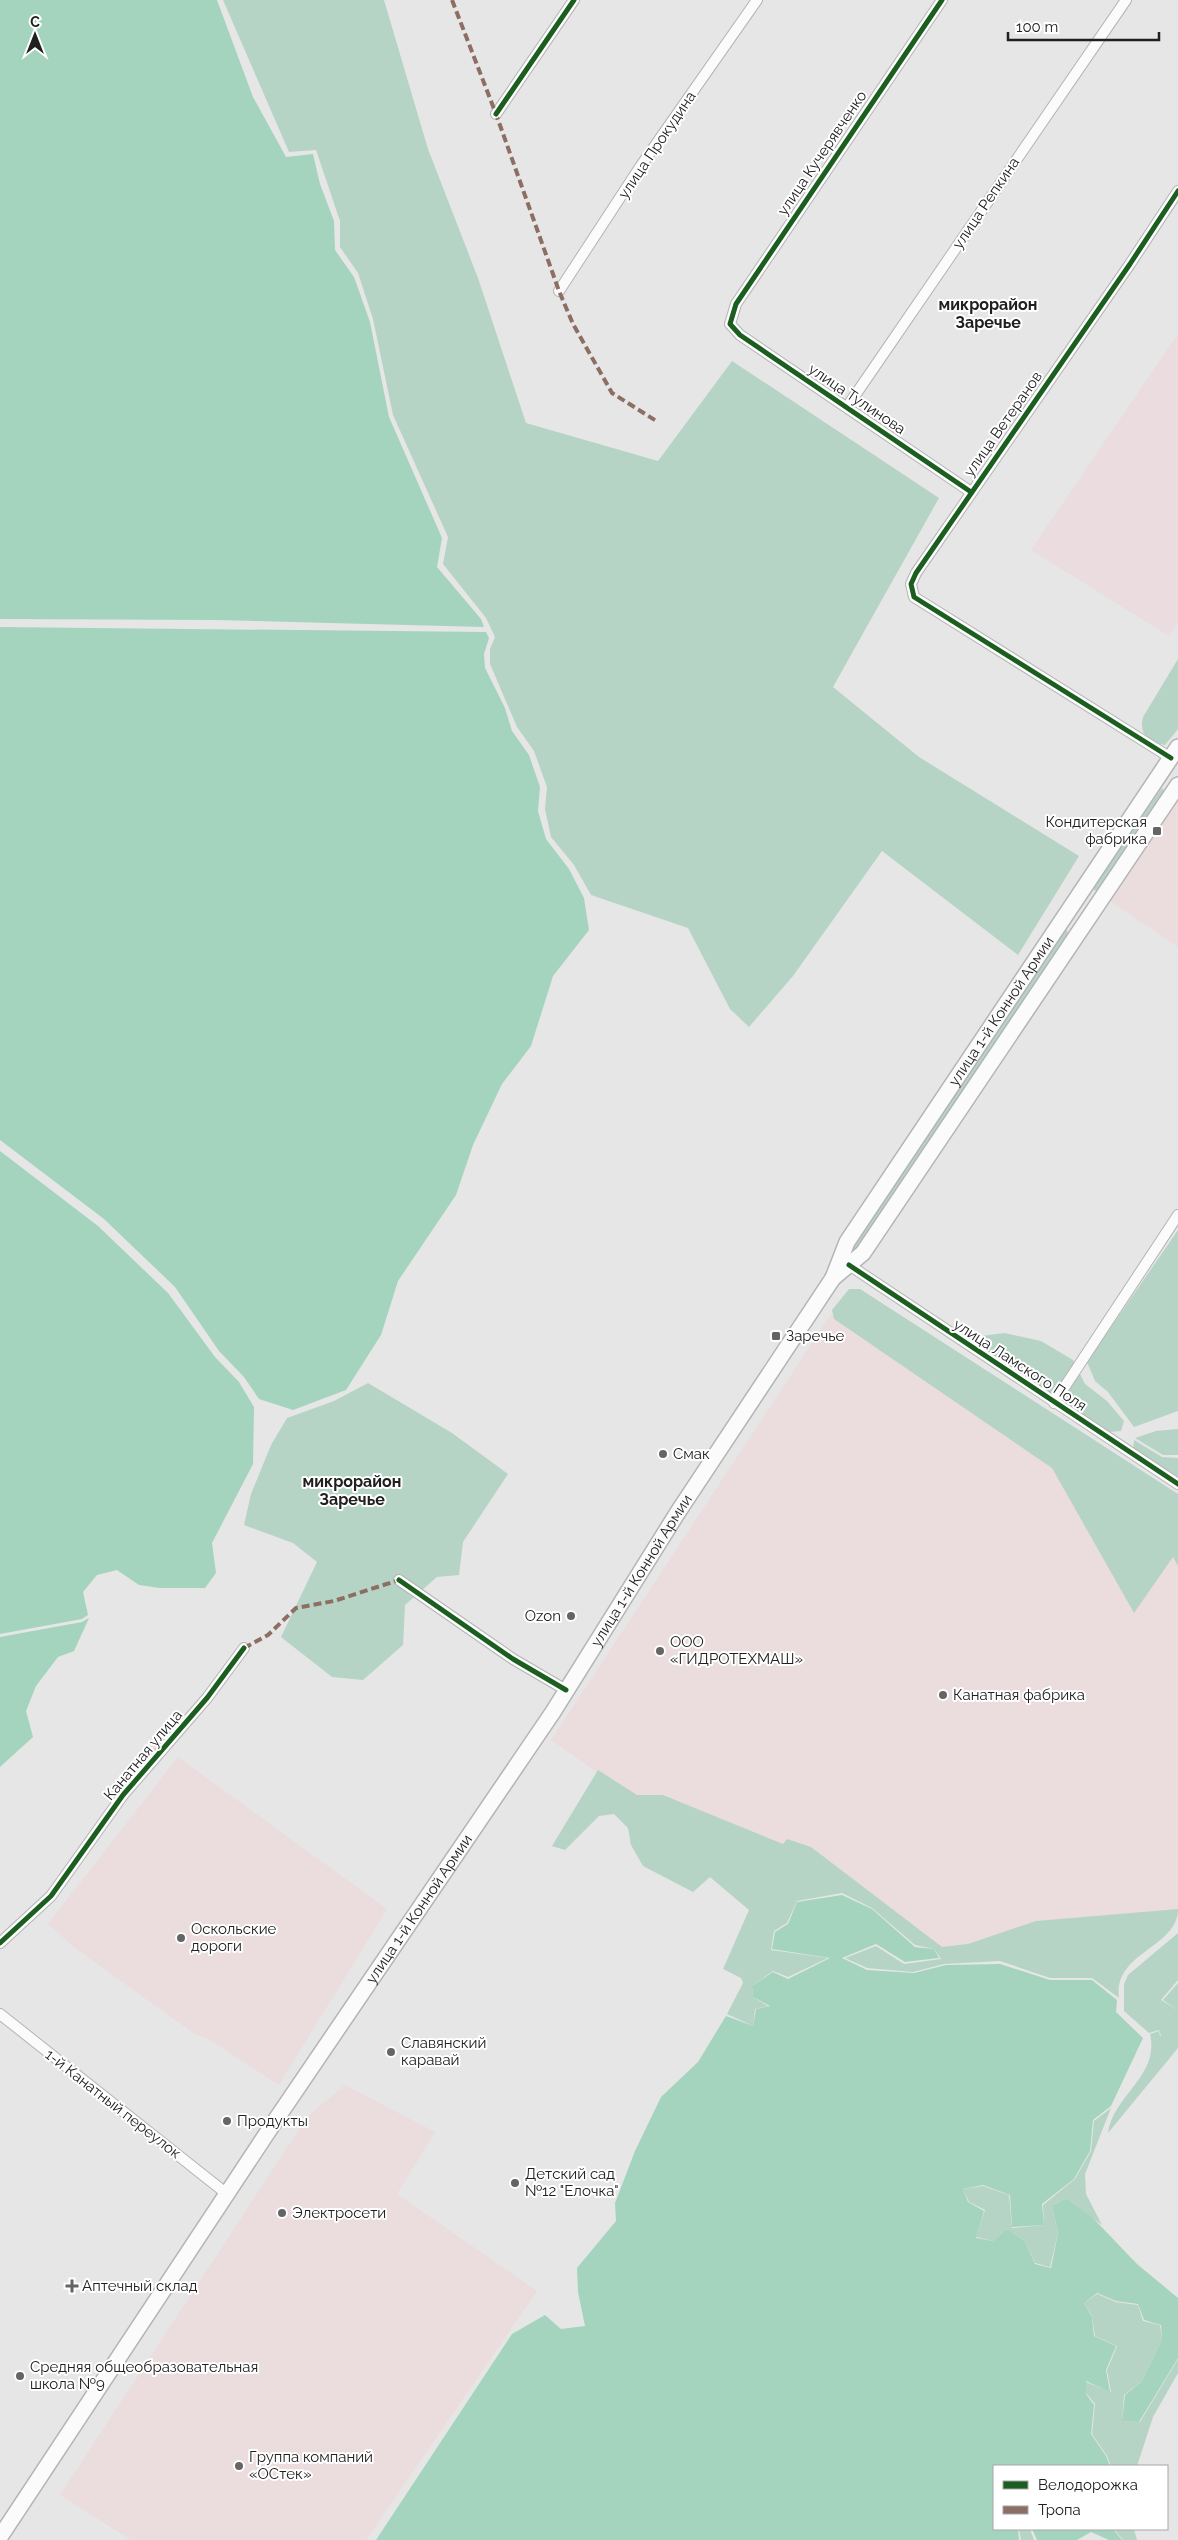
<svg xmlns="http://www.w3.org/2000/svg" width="1178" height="2540" font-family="Raleway,sans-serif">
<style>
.commercial{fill:#eadcdf}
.industrial{fill:#ebdcdd}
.green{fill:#b6d4c5}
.forest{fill:#a4d4be}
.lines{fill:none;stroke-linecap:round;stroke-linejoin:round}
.street-casing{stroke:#b4b4b5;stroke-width:12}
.secondary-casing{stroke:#b4b4b5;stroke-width:18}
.street{stroke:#fbfbfb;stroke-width:10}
.secondary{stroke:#fbfbfb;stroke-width:15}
.quiet{stroke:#8d6e63;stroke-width:4;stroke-dasharray:8 4;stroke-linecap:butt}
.cycleway-casing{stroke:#fff;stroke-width:8}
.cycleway{stroke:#1b5e20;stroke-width:5}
.poi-dot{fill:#666566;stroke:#fff;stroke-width:2}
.labels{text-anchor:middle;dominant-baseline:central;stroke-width:4;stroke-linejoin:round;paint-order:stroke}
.street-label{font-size:15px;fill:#212021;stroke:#fff}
.poi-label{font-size:15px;fill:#212021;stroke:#fff;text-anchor:start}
.neighbourhood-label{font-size:16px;font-weight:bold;fill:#212021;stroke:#fff}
</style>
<rect width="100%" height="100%" fill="#e6e6e7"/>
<!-- commercial -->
<path class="commercial" d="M1178,334V622L1169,636L1031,550Z"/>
<!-- industrial -->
<path class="industrial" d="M1178,801V947L1110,901Z
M831,1314L1060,1469L1174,1551L1178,1559V1915L941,1953L804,1853L632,1797L551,1740Z
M178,1757L387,1909L279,2085L207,2038L196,2035L75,1948L48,1924Z
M345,2085L435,2132L397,2194L537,2291L366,2540H131L60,2495L307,2117Z"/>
<!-- green -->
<path class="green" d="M223,0H384L428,149L478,278L526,423L658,461L732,361L939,498L833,687L919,757L1079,856L1018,955L882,851L793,976L749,1027L730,1009L688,928L591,895L574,865L551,837L545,809L547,787L534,751L517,727L490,664V649L495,637L486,618L443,564L448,537L393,415L373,319L358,273L340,247V221L316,150L289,152Z
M1178,659V729L1165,745C1147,743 1139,733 1143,717Z
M1162,788L1165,792L1100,888L1094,891V884Z
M1067,930L1069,936L855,1252L852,1251L856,1239L1064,931Z
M1178,1230V1411L1134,1427L1108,1392L1095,1381L1087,1362Z
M849,1289H860L1178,1494V1566L1173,1557L1134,1613L1052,1468L834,1319L832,1310Z
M1004,1333L1041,1341L1073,1360L1085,1384L1107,1401L1124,1421L1121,1431L1109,1432L966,1338Z
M368,1383L452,1433L508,1474L463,1542L459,1575L437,1577L405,1605L403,1645L363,1680L332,1677L281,1637L317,1562L293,1543L244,1525L251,1494L271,1445L287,1418L334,1401Z
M1178,1429V1455H1163L1135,1438L1156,1431Z
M1134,1440L1162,1457L1178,1458V1479L1133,1449Z
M598,1770L637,1795H663L783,1844L787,1839L811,1847L942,1947L968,1944L1036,1921L1178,1909C1178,1948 1113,1952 1119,1998L1092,1978H1050L1000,1961L944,1964L913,1972L867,1968L845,1958L876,1946L904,1964L941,1959L934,1949L915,1945L872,1908L842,1893L797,1901L787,1923L774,1931L771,1950L828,1958L788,1977L773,1971L752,1986L753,1997L768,2006L755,2009L753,2026L727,2014L743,1983L741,1978L723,1969L749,1910L710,1877L693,1892L643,1866L631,1845L628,1828L614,1814L599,1816L565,1850L552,1846Z
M1178,1933V1980L1161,2000L1176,2009L1163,2000L1178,1983V2048L1108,2133C1113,2095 1160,2076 1150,2034L1159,2031L1160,2036H1161L1159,2030L1149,2033L1124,2011V1984L1128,1975Z
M1111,2108L1085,2174L1086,2194L1102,2225L1066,2198L1052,2206L1058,2233L1050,2267L1035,2263L1025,2241L1007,2229L993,2241L976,2237L985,2210L969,2202L963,2189L983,2186L1009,2195L1012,2228L1044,2225L1043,2205L1075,2179L1091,2151L1094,2121Z
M1097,2294L1116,2302L1138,2305L1143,2321L1160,2325L1162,2339L1142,2381L1124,2395L1122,2421L1140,2422L1178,2359V2373L1153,2417L1137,2466H1111L1107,2456L1092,2434L1095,2404L1086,2393V2382L1111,2392L1107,2370L1117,2346L1095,2336L1092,2316L1084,2303Z
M1019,2529H1030L1034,2540H1021Z
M1114,2529H1134L1137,2540H1123Z"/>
<!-- forest -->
<path class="forest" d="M0,0H217L253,97L286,157L313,154L320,184L334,221L335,250L354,277L370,322L389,417L442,538L437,567L481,619L484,627L216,620L0,619Z
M0,627L486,632L489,638L484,654L485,668L505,708L512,731L529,755L540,787L538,811L546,839L569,869L584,898L589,930L553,976L531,1046L502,1084L473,1145L456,1195L398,1281L381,1335L346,1390L293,1410L259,1399L244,1377L219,1351L175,1287L104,1219L0,1140Z
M0,1151L98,1226L168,1293L215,1357L239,1382L254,1407L253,1464L212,1543L216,1573L205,1588H160L139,1585L117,1570L97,1575L83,1592L88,1615L82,1619L0,1634Z
M89,1618L74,1651L58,1657L36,1686L26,1711L33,1737L0,1767V1637L82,1622Z
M842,1895L872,1909L915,1947L934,1949L939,1958L905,1962L876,1944L842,1958L867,1970L914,1973L946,1965L1000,1964L1050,1980H1092L1117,2000L1116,2012L1143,2038L1111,2106L1093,2120L1090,2151L1074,2179L1042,2204L1044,2225L1012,2227L1010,2195L983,2185L963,2189L968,2202L984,2211L976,2238L993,2241L1007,2229L1025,2241L1035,2264L1051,2268L1058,2233L1052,2206L1066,2198L1092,2217L1137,2264L1178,2298V2358L1139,2422L1122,2421L1125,2395L1142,2381L1162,2339L1161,2325L1144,2320L1138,2304L1116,2301L1097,2293L1084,2303L1092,2317L1094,2336L1116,2346L1106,2370L1110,2392L1086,2381V2394L1094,2405L1091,2434L1106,2456L1110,2466H994V2529H1018L1019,2540H376L512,2334L545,2315L561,2329L585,2326L578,2292L577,2268L616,2221L615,2203L635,2151L661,2097L698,2062L726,2016L753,2026L756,2009L770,2006L753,1997L752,1986L773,1972L788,1979L830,1958L772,1949L775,1932L788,1924L797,1902Z
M1032,2529H1113L1122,2540H1109L1091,2532L1077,2540H1037Z"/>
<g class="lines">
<defs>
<path id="street" d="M942,0L736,304L730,324L740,335L971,492
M496,114L574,0
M559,291L640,167L757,0
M847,407L1126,0
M1171,758L914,597L911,584L916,573L1130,264L1178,191
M849,1265L1178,1484
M1054,1403L1178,1215
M399,1580L513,1659L566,1690
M0,1943L51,1896L123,1795L207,1698L244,1648
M0,2014L227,2194"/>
<g id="secondary">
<path d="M833,1278L863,1253L1178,785"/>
<path id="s1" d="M0,2537L277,2118L553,1712L678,1512L833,1278L847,1242L1178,747"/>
</g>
</defs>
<!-- street casing -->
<use href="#street" class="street-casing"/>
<!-- secondary casing -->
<use href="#secondary" class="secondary-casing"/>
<!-- street -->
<use href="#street" class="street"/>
<!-- secondary -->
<use href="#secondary" class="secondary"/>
<!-- quiet -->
<path class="quiet" d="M452,0L496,114L559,291L573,324L612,393L658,422
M244,1648L268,1635L296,1608L334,1601L399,1580"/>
<defs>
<path id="cycleway" d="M942,0L736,304L730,324L740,335L971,492
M496,114L574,0
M1171,758L914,597L911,584L916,573L1130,264L1178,191
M849,1265L1178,1484
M399,1580L513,1659L566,1690
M0,1943L51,1896L123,1795L207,1698L244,1648"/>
</defs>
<!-- cycleway casing -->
<use href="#cycleway" class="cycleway-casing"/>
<!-- cycleway -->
<use href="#cycleway" class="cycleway"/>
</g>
<!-- markers -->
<g class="poi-dot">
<rect x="1152" y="826" width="10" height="10" rx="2.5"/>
<rect x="771" y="1331" width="10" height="10" rx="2.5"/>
<circle cx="663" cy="1454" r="5"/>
<circle cx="571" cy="1616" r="5"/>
<circle cx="660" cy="1651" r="5"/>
<circle cx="943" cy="1695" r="5"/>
<circle cx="181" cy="1938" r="5"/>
<circle cx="391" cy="2052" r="5"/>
<circle cx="227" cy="2121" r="5"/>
<circle cx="515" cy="2183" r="5"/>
<circle cx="282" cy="2213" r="5"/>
<path d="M69.5 2278.5h5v5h5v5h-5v5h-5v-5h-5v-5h5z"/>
<circle cx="20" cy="2376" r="5"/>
<circle cx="239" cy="2466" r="5"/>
</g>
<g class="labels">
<!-- street labels -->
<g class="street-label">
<text transform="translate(657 145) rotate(-56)">улица Прокудина</text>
<text transform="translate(822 153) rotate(-56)">улица Кучерявченко</text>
<text transform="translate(986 203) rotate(-56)">улица Репкина</text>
<text transform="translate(857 399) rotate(34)">улица Тулинова</text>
<text transform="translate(1003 424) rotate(-55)">улица Ветеранов</text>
<text stroke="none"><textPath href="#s1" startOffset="1826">улица 1-й Конной Армии</textPath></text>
<text transform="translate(1020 1365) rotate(33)">улица Ламского Поля</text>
<text stroke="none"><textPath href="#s1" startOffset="1160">улица 1-й Конной Армии</textPath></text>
<text transform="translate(143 1755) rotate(-50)">Канатная улица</text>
<text stroke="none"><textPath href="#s1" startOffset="755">улица 1-й Конной Армии</textPath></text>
<text transform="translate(113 2104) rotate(38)">1-й Канатный переулок</text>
</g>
<!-- poi labels -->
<g class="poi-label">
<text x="1147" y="822" text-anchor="end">Кондитерская<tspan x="1147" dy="17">фабрика</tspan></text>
<text x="786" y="1336">Заречье</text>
<text x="673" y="1454">Смак</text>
<text x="561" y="1616" text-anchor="end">Ozon</text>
<text x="670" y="1642">ООО<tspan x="670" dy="17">«ГИДРОТЕХМАШ»</tspan></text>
<text x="953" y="1695">Канатная фабрика</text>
<text x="191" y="1929">Оскольские<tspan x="191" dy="17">дороги</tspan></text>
<text x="401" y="2043">Славянский<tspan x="401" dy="17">каравай</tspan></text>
<text x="237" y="2121">Продукты</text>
<text x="525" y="2174">Детский сад<tspan x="525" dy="17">№12 "Елочка"</tspan></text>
<text x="292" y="2213">Электросети</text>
<text x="82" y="2286">Аптечный склад</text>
<text x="30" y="2367">Средняя общеобразовательная<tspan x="30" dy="17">школа №9</tspan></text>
<text x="249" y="2457">Группа компаний<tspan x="249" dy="17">«ОСтек»</tspan></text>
</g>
<!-- neighbourhood labels -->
<g class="neighbourhood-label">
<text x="988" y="304">микрорайон<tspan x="988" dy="18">Заречье</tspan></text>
<text x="352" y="1481">микрорайон<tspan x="352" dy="18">Заречье</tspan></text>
</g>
</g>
<!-- legend -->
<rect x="993" y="2465" width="175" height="65" fill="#ffffff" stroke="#a6a6a6"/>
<rect x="1003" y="2481" width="25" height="8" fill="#1b5e20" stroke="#a6a6a6"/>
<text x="1038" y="2490" font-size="15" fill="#212021">Велодорожка</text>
<rect x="1003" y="2506" width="25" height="8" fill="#8d6e63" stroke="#a6a6a6"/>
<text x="1038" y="2515" font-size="15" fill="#212021">Тропа</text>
<!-- north arrow -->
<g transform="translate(35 35)" stroke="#ffffff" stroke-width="4" paint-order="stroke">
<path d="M0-4L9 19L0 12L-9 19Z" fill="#212021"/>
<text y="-8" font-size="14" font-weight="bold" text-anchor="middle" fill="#212021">С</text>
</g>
<!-- scale -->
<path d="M1008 32v8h151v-8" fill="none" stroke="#212021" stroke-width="2.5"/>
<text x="1016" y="32" font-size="15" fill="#212021" stroke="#ffffff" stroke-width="4" paint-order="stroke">100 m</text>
</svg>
